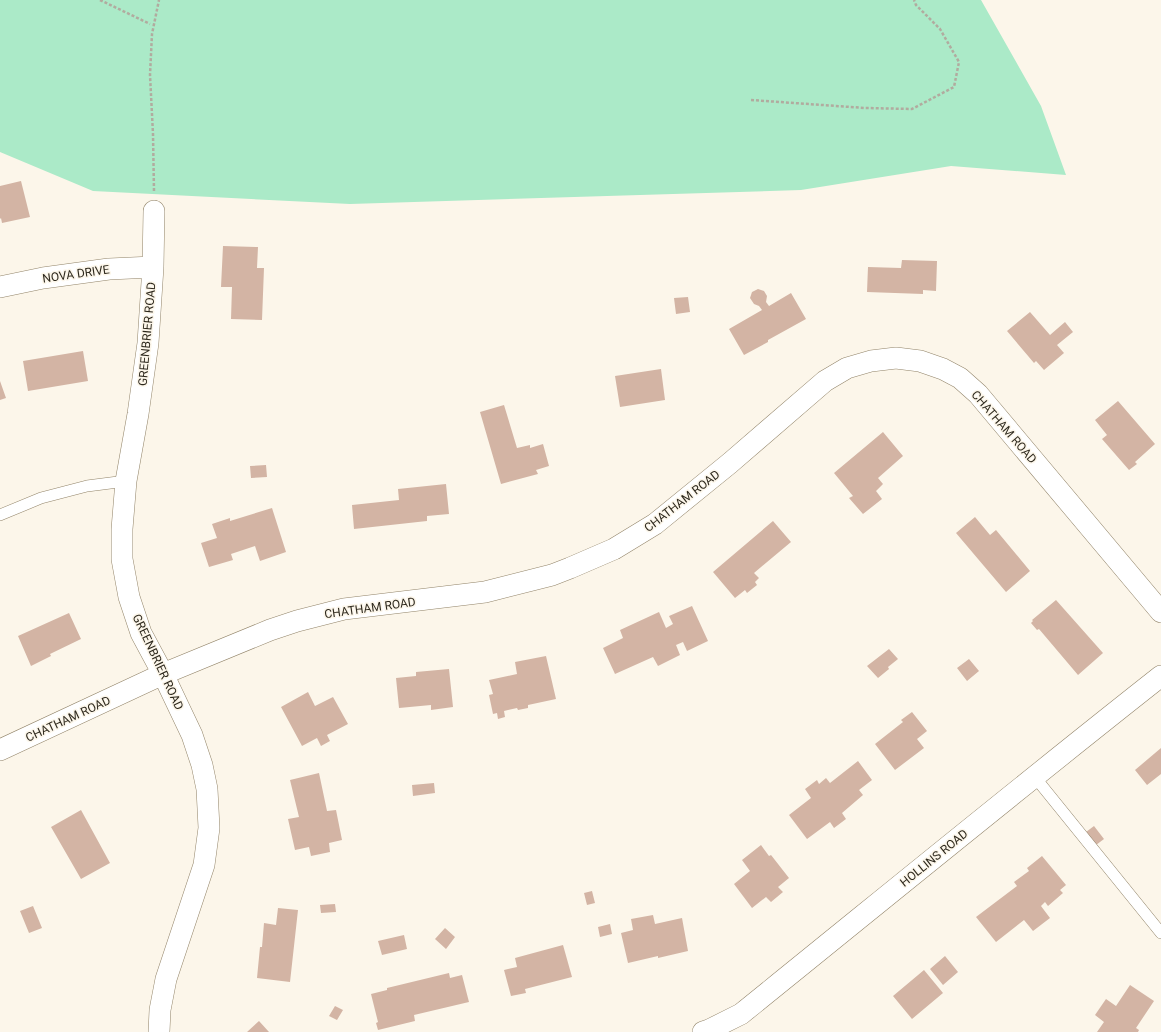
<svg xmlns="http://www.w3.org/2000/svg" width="1161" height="1032" font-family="Roboto,sans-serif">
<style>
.green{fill:#abeac8}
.building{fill:#d3b4a4}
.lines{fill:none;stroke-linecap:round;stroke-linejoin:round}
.service-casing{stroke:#928469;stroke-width:12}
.minor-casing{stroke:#928469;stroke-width:22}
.path{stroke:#b1ab9f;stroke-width:2.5;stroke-dasharray:3 2;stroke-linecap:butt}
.service{stroke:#fff;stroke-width:11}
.minor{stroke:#fff;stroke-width:21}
.labels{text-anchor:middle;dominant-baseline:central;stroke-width:3;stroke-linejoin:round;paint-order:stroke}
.street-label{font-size:12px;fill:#2d281d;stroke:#fcf6ea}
</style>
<rect width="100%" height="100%" fill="#fcf6ea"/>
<!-- green -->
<path class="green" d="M0,0H981L1041,106L1066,175L951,166L801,190L350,204L93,191L0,152Z"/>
<!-- building -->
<path class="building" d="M21,181L30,217L2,223L1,218L0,219V186Z
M223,246L258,247L257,268H264L262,320L231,319L232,287H221Z
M902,260L937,261L936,291L923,290V294L867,292L868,267L901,268Z
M758,289L764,291L767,296L766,302L769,306L791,293L806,319L768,340V342L744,355L729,329L762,310L759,306L754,304L750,298L752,292Z
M688,297L690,312L676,314L674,298Z
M1030,312L1050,335L1065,322L1073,332L1057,345L1064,353L1044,370L1036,361L1034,363L1007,331Z
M83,351L88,381L28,391L23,361Z
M661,369L665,400L620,407L615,376Z
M0,381L6,398L0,400Z
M1118,401L1155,444L1135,462L1137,464L1129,470L1102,439L1107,435L1095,420Z
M504,405L517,448L530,445V448L543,444L549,466L536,470L538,474L501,484L480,412Z
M883,432L903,456L878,478L883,484L876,491L882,499L863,514L849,498L853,496L834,473Z
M266,465L267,477L251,478L250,466Z
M446,484L449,514L427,516V521L354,529L352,505L399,500L398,489Z
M272,508L286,552L260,561L255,546L231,554L233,560L209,567L201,543L217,538L212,524L230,518V521Z
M975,517L990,535L996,530L1030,571L1006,592L956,533Z
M773,521L791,542L754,573L759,578L755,582L757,585L747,593L745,590L735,598L713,572Z
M1056,600L1103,653L1078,675L1039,629L1037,630L1031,623L1033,621L1032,620Z
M692,606L708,641L687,651L683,642L676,645L680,655L658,666L653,657L615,674L603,648L623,638L620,630L659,612L666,628L673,624L669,616Z
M69,613L81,639L50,654L51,656L31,666L18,636Z
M889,649L898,659L888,667L889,669L878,678L867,666Z
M546,656L556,699L528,705V708L518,710L517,708L504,711L505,717L498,719L497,713L493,714L489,695L493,694L489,680L517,674L515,662Z
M969,659L979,671L967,681L957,668Z
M449,669L453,707L431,710V705L399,708L396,678L416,676V672Z
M308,692L315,706L333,697L348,724L327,735L330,741L321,746L317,738L302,746L281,707Z
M912,712L927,731L917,739L924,748L895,770L875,744L903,722L901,720Z
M1161,748V774L1147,785L1135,770Z
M858,761L872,780L859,790L863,795L842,813L846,819L834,828L830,822L807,839L789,815L811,798L805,789L817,780L819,784L826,778L830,783Z
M319,773L327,811L336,810L342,840L329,843L330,852L311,856L309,847L295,850L288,819L299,817L290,780Z
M434,783L435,793L413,796L412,785Z
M81,810L110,863L81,879L51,827Z
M1094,826L1104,839L1096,845L1086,832Z
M761,845L769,856L771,855L789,878L778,887L783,892L771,902L766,897L752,908L734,884L750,871L742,860Z
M1042,856L1066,885L1060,890L1063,893L1048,906L1045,902L1041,906L1050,918L1033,931L1024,920L996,942L976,917L1017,886L1014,882L1029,871L1027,868Z
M592,891L595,903L587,905L584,893Z
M335,904L336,912L321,913L320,905Z
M33,906L42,928L29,933L20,911Z
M278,908L298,910L290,982L257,978L260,947H262L264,923L276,925Z
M653,915L655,924L682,918L688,951L658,958V956L628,963L621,933L633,930L631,919Z
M610,924L612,934L600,937L598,927Z
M445,928L455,937L446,949L435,939Z
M404,935L407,949L382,955L378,941Z
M563,945L572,977L525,989L526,993L511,996L504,970L517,967L515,958Z
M945,956L958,972L943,985L930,969Z
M924,970L943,993L912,1019L893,996Z
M449,973L450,978L462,975L469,1002L414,1015L415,1021L378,1030L376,1023L378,1022L371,994L387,990V988Z
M1130,985L1154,1001L1136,1028L1139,1030L1138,1032H1097L1104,1022L1095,1015L1106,999L1116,1006Z
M335,1006L343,1010L337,1020L329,1016Z
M259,1021L269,1032H247Z"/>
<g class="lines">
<defs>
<path id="service" d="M0,515L41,498L87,486L126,481
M1034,776L1161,933"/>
<path id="minor" d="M154,211L153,267L148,343L138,414L126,481L122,529V559L129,597L141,633L163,674L192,735L202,765L207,789L209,828L204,865L166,979L160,1010L159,1032
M0,287L43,278L109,269L153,267
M0,750L163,674L270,630L297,621L344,609L485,592L552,575L570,568L614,549L655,524L730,463L825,381L847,368L871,361L896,358L920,361L943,369L960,378L978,394L1161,612
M703,1032L709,1030L741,1014C881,901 1020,787 1161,676"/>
</defs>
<!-- service casing -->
<use href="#service" class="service-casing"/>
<!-- minor casing -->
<use href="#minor" class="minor-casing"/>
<!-- path -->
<path class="path" d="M100,0L150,24
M751,100L865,108L912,109L954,87L959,62L940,29L916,5L914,0
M154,191L153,134L150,75L152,34L159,0"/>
<!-- service -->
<use href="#service" class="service"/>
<!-- minor -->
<use href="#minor" class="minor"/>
</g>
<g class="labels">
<!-- street labels -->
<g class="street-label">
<text transform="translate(76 274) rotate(-8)">NOVA DRIVE</text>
<text transform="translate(147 334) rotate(-85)">GREENBRIER ROAD</text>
<text transform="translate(1004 427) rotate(49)">CHATHAM ROAD</text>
<text transform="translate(682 501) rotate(-38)">CHATHAM ROAD</text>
<text transform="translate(370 608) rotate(-8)">CHATHAM ROAD</text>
<text transform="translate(158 662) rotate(65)">GREENBRIER ROAD</text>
<text transform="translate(68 719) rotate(-25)">CHATHAM ROAD</text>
<text transform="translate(934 858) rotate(-39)">HOLLINS ROAD</text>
</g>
</g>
</svg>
